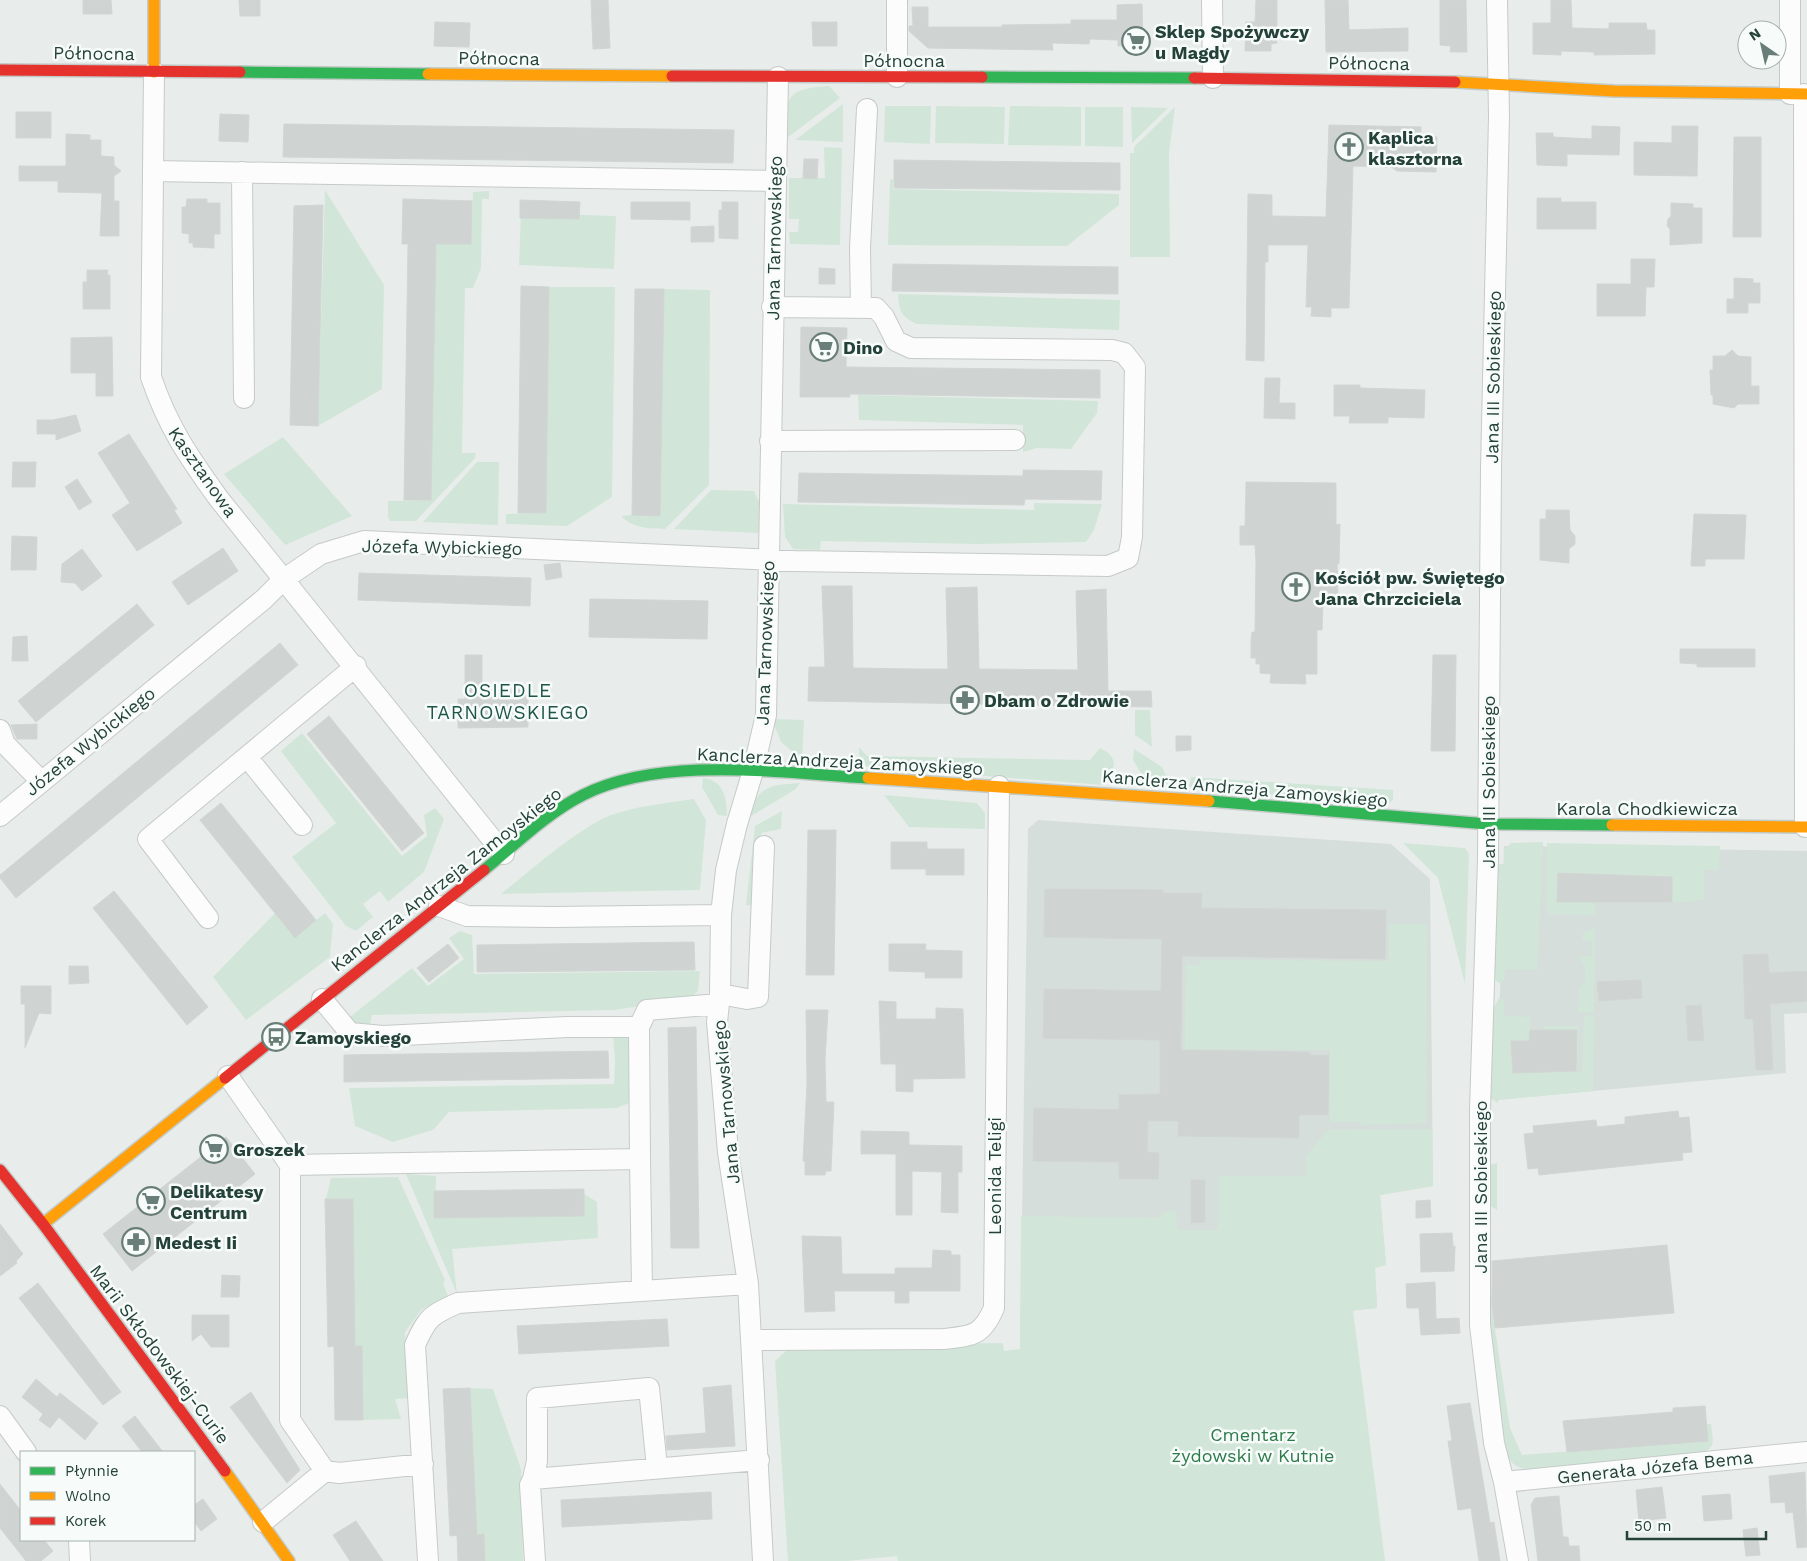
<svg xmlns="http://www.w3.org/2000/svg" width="1807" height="1561" font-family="'Work Sans',sans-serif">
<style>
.built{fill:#d6dedb}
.green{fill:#d1e6d8}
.building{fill:#cfd4d2;stroke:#d1d6d4}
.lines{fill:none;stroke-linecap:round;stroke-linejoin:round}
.street-casing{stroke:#c5cac8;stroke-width:22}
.fast-casing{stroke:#c3cbc8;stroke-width:14}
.slow-casing{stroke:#c3cbc8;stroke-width:14}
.jam-casing{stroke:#c3cbc8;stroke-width:14}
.street{stroke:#fcfcfc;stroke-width:20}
.fast{stroke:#30b455;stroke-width:11}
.slow{stroke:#ff9f0a;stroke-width:11}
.jam{stroke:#e5322d;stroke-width:11}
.labels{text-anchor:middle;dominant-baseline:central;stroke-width:5;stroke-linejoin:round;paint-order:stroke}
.poi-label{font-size:18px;font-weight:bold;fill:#24423a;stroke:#f7fbf9;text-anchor:start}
.street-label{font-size:18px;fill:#24423a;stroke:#f7fbf9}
.park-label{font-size:18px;fill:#2d7a4b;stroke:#f7fbf9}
.neighbourhood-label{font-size:19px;letter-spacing:1px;fill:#1f5548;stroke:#f7fbf9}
</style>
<rect width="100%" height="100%" fill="#e8edeb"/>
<!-- built -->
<path class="built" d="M1038,820L1391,844L1430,879L1433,1186L1380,1195L1386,1265L1375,1268L1377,1308L1020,1349L1028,829Z
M1504,846L1807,851V1013L1784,1014L1786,1073L1497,1100Z"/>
<!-- green -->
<path class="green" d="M829,86L840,98L787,138C785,98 784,89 829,86Z
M843,104V142L795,140Z
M885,106H931L930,144L884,142Z
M936,106L1005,107L1004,144L935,143Z
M1010,106L1081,107V146L1008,145Z
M1085,107H1123V147L1085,146Z
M1131,107L1168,108L1132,143Z
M1175,107L1169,153L1170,257H1130V153H1134V147Z
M824,147L842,148L840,245L790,244L789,232H798L799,219H789V178H825Z
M893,179V189L1119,194V205L1067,246L888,245L890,180Z
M325,190L384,285L382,389L318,426Z
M489,191V199H482L481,268L473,288H465L462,453H476L475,458L416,521H390L388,517V501L430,500L436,244H471L473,192Z
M521,213L616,216L614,269L519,265Z
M549,287H615L612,497L567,526L506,524V514L546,513Z
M664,289L710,290L709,485L665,529C648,528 634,529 621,516L632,515Z
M898,294L1120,300L1119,330L917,324C901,317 899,311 898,294Z
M858,395L1098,401L1097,413L1071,449L1037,448L1023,452V425L859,420Z
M283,437L352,516L285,545L224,474Z
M477,462H499L498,525L423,522Z
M711,490L754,491L762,508L758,533L674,529Z
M1034,503L1102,504L1094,530L1086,542L978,544L821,541L820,550L793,549L785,537L783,504L1034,510Z
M1135,710H1150L1152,747L1135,735Z
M772,719L804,720L802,760L781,742Z
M302,733L402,856L427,836L424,815L435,808L444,819L424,872L388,902L380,891L363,904L373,917L356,931L346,926L292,857L336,823L281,751Z
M859,747L867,756L1090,760L1100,748C1120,757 1116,771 1103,785L867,767L859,755Z
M1134,749L1162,767L1170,784L1146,781L1133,760Z
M1191,777L1393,790V800L1385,807L1189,787Z
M703,778C724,780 727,799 727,816L718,815L702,787Z
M800,783L796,789L748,818C757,786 769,785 800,783Z
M884,795L977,803L985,813V829L909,827Z
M694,799L706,820L700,890L501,894C530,871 578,828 611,815C637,806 666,803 694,799Z
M782,811L781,829L761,833L758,906L746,905L755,826Z
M1543,842L1537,970L1505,969L1504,981L1498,983L1495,979L1492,968L1494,864H1504V850L1511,843Z
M1403,843L1465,848L1469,854L1465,984L1438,878Z
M1547,843L1720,846L1719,870H1704V899L1692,902H1672L1671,877L1559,873L1558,901L1595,902V915L1550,914L1546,908Z
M275,913L295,937L325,913L333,924L330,957L246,1020L213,977Z
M1389,924H1427L1426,1123L1361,1125V1122H1330V1050L1185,1049L1186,965H1200V960L1389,961Z
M1595,928L1594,1013L1578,1012L1579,990L1585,981V967L1578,957L1592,956V942L1584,941L1582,936L1586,931Z
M460,931L472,935L474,974L700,971L698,991L690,998L615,1010L372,1015L370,1025L356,1024L350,1017L412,968L428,986L464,959L449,938Z
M1499,998L1504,1000V1016L1530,1017L1531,1041H1511L1510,1056L1513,1057L1514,1073H1540L1541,1069L1576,1071L1577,1027L1575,1030H1544V1026H1579L1577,1072H1582L1584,1018L1586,1015L1594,1016L1593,1091L1498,1100V1103L1490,1098L1491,1013Z
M619,1033L630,1039L629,1103L617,1108L449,1112L433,1130L393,1142L355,1126L349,1088L614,1084L615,1060L613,1036Z
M1432,1129L1433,1186L1380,1195L1386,1265L1375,1268L1377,1308L1353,1310L1385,1561H898L897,1556L847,1561H788L775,1361L791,1346L1003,1343L1004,1351L1020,1349L1021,1216L1157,1218L1169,1210L1176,1211L1177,1230H1218L1219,1176H1306V1156L1328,1130Z
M1497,1163V1210L1489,1205V1165Z
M406,1174L436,1176L435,1218L584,1216V1194L597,1202L598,1238L452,1249L457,1294Z
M398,1177L445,1280L443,1283L449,1299L422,1309L405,1332L409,1398L395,1399L401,1419L363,1420L362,1346H355L353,1199H326L331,1178Z
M1490,1267L1493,1316L1510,1428L1522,1455L1708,1441L1707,1424H1711C1713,1441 1717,1451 1696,1453L1532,1469C1516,1469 1511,1464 1504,1450L1486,1336Z
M470,1388L493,1389L521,1469L523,1561H485L484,1535H477Z"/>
<!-- building -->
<path class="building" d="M83,0H111L112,14H83Z
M239,0H260V16H240Z
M591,0H608L610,48L593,49Z
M1256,0H1277V43L1271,44V51H1245L1246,22H1255Z
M1325,0H1348L1349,30L1408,28V51L1326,52Z
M1440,0H1466L1467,52H1450L1451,46L1440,45Z
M1551,0H1571L1572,28L1609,29V23H1646L1647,30H1655V54L1594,55V52L1561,51V55L1533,54V23H1551Z
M1142,4L1143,45L1118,46V40L1090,39L1089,44L1052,43L1053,50L928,48L909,31V26H913L912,7H928V27H1002V25L1071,24V20H1117V5Z
M435,22L470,23L469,47L434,46Z
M812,22H837V46H813Z
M16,112H51V138H16Z
M220,114L249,115L248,142L219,141Z
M284,124L734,130L733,163L283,157Z
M1329,125L1421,127V136L1437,137L1436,172L1397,171L1391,167L1353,166L1349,308H1331V317L1311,316L1312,307H1306L1308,245H1268V262H1265L1264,361L1246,360L1248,194L1272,195V216L1326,217Z
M1592,126L1620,127L1619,155L1567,154V166L1537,165L1536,133H1553V137L1592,139Z
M1672,126H1698L1697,176L1634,175V142L1672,143Z
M66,134L90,135V140H101V156L114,157V165L121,171L114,176V201H119V236H100L102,193L58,192V181H19V166H66Z
M1734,137H1761V237H1733Z
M804,159H818L817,179L803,178Z
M894,160L1120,163V190L894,188Z
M1537,198H1561V202H1596V229H1537Z
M187,199H207V203H220V234H214V248L193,247V243H189V234L182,233V207H186Z
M403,199L472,201L471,244H436L431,500H404L408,244H402Z
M520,200L580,202L579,219L520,218Z
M631,202H690V220L631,219Z
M722,202H738V239L719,238V210H722Z
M1671,203L1693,204V208H1702V243L1670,245V229L1667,226L1668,219L1671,216Z
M323,205L318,426L290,425L294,206Z
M714,226V242H691V227Z
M1631,259H1655L1654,287H1646L1645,316H1597V284H1631Z
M893,264L1118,267V294L892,291Z
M819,268L835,269V284H819Z
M87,270H108L107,275H110V309H83V282H87Z
M1734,278L1753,279V283H1760V303H1748V313H1727V299H1734Z
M521,286L549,287L546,513H518Z
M635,289H664L660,516L632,515Z
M801,327L847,328L846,367L1100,370V398L850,394V397H800Z
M112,337L113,396H96V373H71V338Z
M1732,350L1738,356L1751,357V386H1759V404H1738L1734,408L1713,404V395H1711L1710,370H1713V356H1725Z
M1265,378H1280L1279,403H1295V419L1264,418Z
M1334,385H1360V388L1425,390L1424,418L1388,417V423H1349L1350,416H1334Z
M76,415L81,431L56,440V434H37V420H53Z
M129,434L177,509L174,510L182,523L137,551L112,515L130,503L98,453Z
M13,462H36L35,487H12Z
M1023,470L1102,471L1101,500L1025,499L1024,505L798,502L799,473L1023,476Z
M77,479L92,502L79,510L65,487Z
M1246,482L1336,483V525L1340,524L1339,564H1337L1338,600H1323L1322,630H1317V674H1305L1306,684L1270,683L1271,674L1260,673V664H1256V658H1251V640L1252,632H1255L1256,561L1255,545H1240V526H1245Z
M1546,510H1569L1570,530L1575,536V544L1569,549V563L1540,560V519H1546Z
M1694,514L1746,515L1744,559H1705V566H1691Z
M12,536L37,537L36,570H11Z
M223,548L238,571L188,605L172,582Z
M82,549L102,576L82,591L75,583L61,582L62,564Z
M560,563L562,577L546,580L544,565Z
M359,573L531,578L530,606L358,600Z
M822,586H852L853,668L914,669H948L946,588L977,587L979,669L1078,670L1076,591L1106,589L1108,691H1151L1152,707L808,701L809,667H825Z
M590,599L708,601L707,639L589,637Z
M137,604L154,625L36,722L18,701Z
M27,636L28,661H12L13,637Z
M280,643L298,665L16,898L0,878V875Z
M1680,649H1755V667H1697V664L1680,663Z
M465,655H482V690L528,689V727L458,728V699H465Z
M1433,655H1456L1455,751H1431Z
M329,716L424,833L402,851L307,734Z
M37,724V739H17L11,725Z
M1176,736H1191V750L1176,751Z
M221,803L316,920L295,938L200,820Z
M808,830H836L834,975H806Z
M891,842H927V849H964V875H926V869H891Z
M1558,873L1672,877V902H1557Z
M1045,889L1163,890V893H1202L1201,908L1386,910L1385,959L1182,956L1181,1050L1310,1052V1055H1329L1328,1115H1299V1138L1178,1136L1179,1121H1148L1147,1152L1159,1153L1158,1179H1119V1162L1033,1161L1034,1108L1119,1110V1095L1160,1094V1040L1043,1038L1044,989L1161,991L1162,939L1044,937Z
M114,891L208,1007L187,1025L93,908Z
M694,942L695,970L477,972V945Z
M448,944L459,958L429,982L417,968Z
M889,944H926L925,950L962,951V978H925V972L889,971Z
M1768,954L1769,973L1807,971V1001L1770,1004L1773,1070H1756L1753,1019H1745L1743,955Z
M69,966H88L89,983L69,984Z
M1641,980L1642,998L1599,1001L1597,982Z
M21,986H51V1014L39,1013L25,1048V1004H21Z
M879,1001L896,1002V1019H936V1008L963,1009L965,1078L913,1079V1092L896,1091V1064H881Z
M1701,1005L1704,1040L1688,1041L1686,1006Z
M806,1010H828L825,1061L826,1102H834L831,1171H826L825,1175H805V1161H803L807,1085Z
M696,1027L699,1248H671L668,1028Z
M1530,1030H1577L1576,1071L1513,1073L1511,1041H1529Z
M608,1051L609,1078L344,1082V1055Z
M1678,1111L1679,1118L1689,1117L1692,1152L1682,1153L1683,1160L1539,1175L1538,1168L1528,1169L1524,1134L1534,1133L1533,1126L1596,1120L1597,1127L1625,1124V1117Z
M861,1131L909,1132V1145L962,1146V1172H958V1213L941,1212L942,1172L912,1171V1215H896V1154H861Z
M226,1137L255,1174L132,1271L103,1234Z
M1191,1180H1205V1222L1191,1223Z
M584,1189V1216L434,1218V1191Z
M325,1199H353L355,1346H362L363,1420H335L334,1346L328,1347Z
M1430,1200L1431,1217L1416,1218V1201Z
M0,1224L23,1254L16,1261L17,1263L0,1276Z
M1452,1233L1453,1246H1455L1454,1271L1421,1272L1420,1234Z
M802,1236L841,1237L842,1274H895V1268H932L933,1250L951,1251V1255H960V1291H909V1303H895V1291H834L835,1311L805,1312Z
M1667,1245L1674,1313L1495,1328L1492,1304V1261Z
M222,1275L240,1276L239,1297H221Z
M1435,1282L1436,1319L1459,1318L1460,1333L1421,1335L1419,1308H1407L1406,1284Z
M38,1283L121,1392L103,1405L19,1298Z
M192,1315H229V1347H211L201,1334L192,1341Z
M667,1319L669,1346L519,1354L517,1326Z
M36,1379L57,1397L60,1393L98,1423L85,1440L59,1417L50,1428L39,1420L43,1414L22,1397Z
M731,1385L735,1446L667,1450L666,1436L706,1433L703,1388Z
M470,1388L477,1535L484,1534L485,1561H458L457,1535L450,1536L443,1389Z
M251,1392L300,1470L287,1483L230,1407Z
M1470,1403L1490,1523L1494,1522L1500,1561H1479L1471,1508L1458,1510L1448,1441H1452L1447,1406Z
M1705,1406L1708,1441L1567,1452L1563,1421L1673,1412V1408Z
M135,1416L163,1452H142L122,1426Z
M1805,1472L1807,1547L1797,1548L1793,1512L1786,1513L1785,1502L1771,1503L1769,1476Z
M0,1484L21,1511V1540H44L53,1551L41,1561H26L0,1528Z
M1662,1487L1666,1518L1639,1521L1636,1490Z
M711,1492L712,1519L562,1527L561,1500Z
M1730,1494L1732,1519L1704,1521L1702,1496Z
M1559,1496L1563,1537H1568L1569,1546H1579L1580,1561H1538L1531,1505L1535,1498Z
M203,1499L217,1519L201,1531L194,1521V1505Z
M356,1521L377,1552L383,1561H350L333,1535Z
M1757,1528L1760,1555L1746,1556L1743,1530Z"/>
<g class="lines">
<defs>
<path id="street" d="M897,0V77
M1212,0L1213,78
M1497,0L1499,116L1491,469L1488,859L1480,1110V1325L1494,1443L1504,1482L1518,1561
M1790,0V94
M154,72L151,377C168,427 188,456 219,499L504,854
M1804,94L1805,827
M153,171L775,181
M242,172L244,398
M861,308L860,248L867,109
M770,441L1015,440
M0,730L5,744L41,781
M247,757L302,825
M0,816L264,599L284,579L321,554L364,541L794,561L1108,566L1128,558L1132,537L1135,367L1124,353L1112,350L911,348L896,341L884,317L876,308L772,307
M439,906L467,916L554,917L721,915
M208,918L148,839L356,666
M720,994L747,999L758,997L764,846
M322,999L350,1033L383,1036L567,1027H639
M228,1076L290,1165V1420L325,1471
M640,1159L642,1290
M290,1165L640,1159L639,1027L647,1010L719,1004
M752,1340L944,1339C972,1336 982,1336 994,1308L999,786
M0,1416L26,1452
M533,1479L537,1461V1398L649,1388L657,1468
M1504,1482L1807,1452
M263,1522L325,1471L339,1473L423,1464
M79,1540L80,1561
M428,1561L415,1345C427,1318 430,1315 458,1303L748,1284
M535,1561L530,1485L533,1479L759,1460
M763,1561L748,1284L728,1152L717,1022L720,994L721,915L726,870L737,824L753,771L766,715L778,77"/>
<path id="fast" d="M240,72L428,74
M982,77L1194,78
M1209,801L1488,824L1612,825
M484,870C515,845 547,813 583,795C662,755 782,773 868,778"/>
<path id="slow" d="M154,0V72
M428,74L672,76
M1455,82L1614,91L1807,94
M868,778L1209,801
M1612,825L1807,827
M43,1224L225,1078
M225,1471L289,1561"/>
<path id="jam" d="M0,70L240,72
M672,76L982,77
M1194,78L1455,82
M225,1078L484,870
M0,1170L43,1224L225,1471"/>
</defs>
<!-- street casing -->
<use href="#street" class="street-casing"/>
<!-- fast casing -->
<use href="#fast" class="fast-casing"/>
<!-- slow casing -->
<use href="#slow" class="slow-casing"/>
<!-- jam casing -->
<use href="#jam" class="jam-casing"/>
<!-- street -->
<use href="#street" class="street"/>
<!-- fast -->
<use href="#fast" class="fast"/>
<!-- slow -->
<use href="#slow" class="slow"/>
<!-- jam -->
<use href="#jam" class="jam"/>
</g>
<!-- icons -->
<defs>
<symbol id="supermarket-ring" viewBox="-11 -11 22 22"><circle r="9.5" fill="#f7fbf9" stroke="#697e78" stroke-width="1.5"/><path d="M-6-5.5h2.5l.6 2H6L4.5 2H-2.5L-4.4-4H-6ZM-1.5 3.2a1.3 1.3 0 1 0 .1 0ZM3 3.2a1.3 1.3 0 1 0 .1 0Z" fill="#697e78"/></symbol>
<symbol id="church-ring" viewBox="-11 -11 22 22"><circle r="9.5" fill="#f7fbf9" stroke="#697e78" stroke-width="1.5"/><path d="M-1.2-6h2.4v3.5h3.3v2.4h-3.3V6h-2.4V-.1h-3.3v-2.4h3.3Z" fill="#697e78"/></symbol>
<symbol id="pharmacy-ring" viewBox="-11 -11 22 22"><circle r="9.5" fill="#f7fbf9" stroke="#697e78" stroke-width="1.5"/><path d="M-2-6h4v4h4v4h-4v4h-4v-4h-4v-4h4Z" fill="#697e78"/></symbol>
<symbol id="bus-ring" viewBox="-11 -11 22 22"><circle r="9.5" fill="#f7fbf9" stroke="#697e78" stroke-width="1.5"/><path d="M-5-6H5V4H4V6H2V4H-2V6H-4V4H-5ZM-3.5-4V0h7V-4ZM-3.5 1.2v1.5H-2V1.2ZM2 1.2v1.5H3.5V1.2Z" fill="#697e78"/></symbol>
</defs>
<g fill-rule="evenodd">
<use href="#supermarket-ring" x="1120" y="25" width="32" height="32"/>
<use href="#church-ring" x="1333" y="131" width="32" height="32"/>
<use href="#supermarket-ring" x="808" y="331" width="32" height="32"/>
<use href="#church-ring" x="1280" y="571" width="32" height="32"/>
<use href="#pharmacy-ring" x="949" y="684" width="32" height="32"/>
<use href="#bus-ring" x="260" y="1021" width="32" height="32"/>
<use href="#supermarket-ring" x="198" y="1133" width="32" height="32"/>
<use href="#supermarket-ring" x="135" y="1185" width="32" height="32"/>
<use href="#pharmacy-ring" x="120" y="1226" width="32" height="32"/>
</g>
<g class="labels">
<!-- poi labels -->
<g class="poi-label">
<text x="1155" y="31">Sklep Spożywczy<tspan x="1155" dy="21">u Magdy</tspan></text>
<text x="1368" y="137">Kaplica<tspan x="1368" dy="21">klasztorna</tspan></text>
<text x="843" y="347">Dino</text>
<text x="1315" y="577">Kościół pw. Świętego<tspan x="1315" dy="21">Jana Chrzciciela</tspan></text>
<text x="984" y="700">Dbam o Zdrowie</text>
<text x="295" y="1037">Zamoyskiego</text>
<text x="233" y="1149">Groszek</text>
<text x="170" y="1191">Delikatesy<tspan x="170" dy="21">Centrum</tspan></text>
<text x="155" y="1242">Medest Ii</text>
</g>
<!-- street labels -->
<g class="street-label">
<text transform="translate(94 53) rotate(1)">Północna</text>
<text transform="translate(499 58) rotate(1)">Północna</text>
<text x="904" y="60">Północna</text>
<text transform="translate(1369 63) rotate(1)">Północna</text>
<text transform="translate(774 238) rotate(-89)">Jana Tarnowskiego</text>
<text transform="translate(1493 377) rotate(-89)">Jana III Sobieskiego</text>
<text transform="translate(203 472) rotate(55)">Kasztanowa</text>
<text transform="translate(442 547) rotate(1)">Józefa Wybickiego</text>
<text transform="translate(765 643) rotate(-88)">Jana Tarnowskiego</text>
<text transform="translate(90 741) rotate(-39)">Józefa Wybickiego</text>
<text transform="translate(840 761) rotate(3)">Kanclerza Andrzeja Zamoyskiego</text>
<text transform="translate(1488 782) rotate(-90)">Jana III Sobieskiego</text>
<text transform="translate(1245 788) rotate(5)">Kanclerza Andrzeja Zamoyskiego</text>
<text x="1647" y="808">Karola Chodkiewicza</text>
<text transform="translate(446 879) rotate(-38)">Kanclerza Andrzeja Zamoyskiego</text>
<text transform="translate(726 1102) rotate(-95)">Jana Tarnowskiego</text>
<text transform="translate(994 1176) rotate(-90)">Leonida Teligi</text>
<text transform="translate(1480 1187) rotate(-90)">Jana III Sobieskiego</text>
<text transform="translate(160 1354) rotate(53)">Marii Skłodowskiej-Curie</text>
<text transform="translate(1655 1467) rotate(-6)">Generała Józefa Bema</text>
</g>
<!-- park labels -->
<g class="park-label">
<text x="1253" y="1434">Cmentarz<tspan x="1253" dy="21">żydowski w Kutnie</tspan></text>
</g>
<!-- neighbourhood labels -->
<g class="neighbourhood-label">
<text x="508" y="690">OSIEDLE<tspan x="508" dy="22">TARNOWSKIEGO</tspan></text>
</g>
</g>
<!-- legend -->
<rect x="20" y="1451" width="175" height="90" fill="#f7fbf9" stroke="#a3b1ad"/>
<rect x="30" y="1467" width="25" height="8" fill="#30b455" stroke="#a3b1ad"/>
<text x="65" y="1476" font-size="15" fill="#24423a">Płynnie</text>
<rect x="30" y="1492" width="25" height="8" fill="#ff9f0a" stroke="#a3b1ad"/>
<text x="65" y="1501" font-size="15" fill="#24423a">Wolno</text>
<rect x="30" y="1517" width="25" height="8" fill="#e5322d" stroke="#a3b1ad"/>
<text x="65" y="1526" font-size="15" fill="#24423a">Korek</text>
<!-- north arrow -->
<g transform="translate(1762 45) rotate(326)"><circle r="24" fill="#f7fbf9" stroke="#a3b1ad"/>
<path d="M0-4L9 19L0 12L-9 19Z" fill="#697e78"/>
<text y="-8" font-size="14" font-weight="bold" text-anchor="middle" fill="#24423a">N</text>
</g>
<!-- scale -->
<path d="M1627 1531v8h139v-8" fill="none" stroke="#24423a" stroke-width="2.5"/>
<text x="1634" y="1531" font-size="15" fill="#24423a" stroke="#f7fbf9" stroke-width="4" paint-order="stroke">50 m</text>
</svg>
